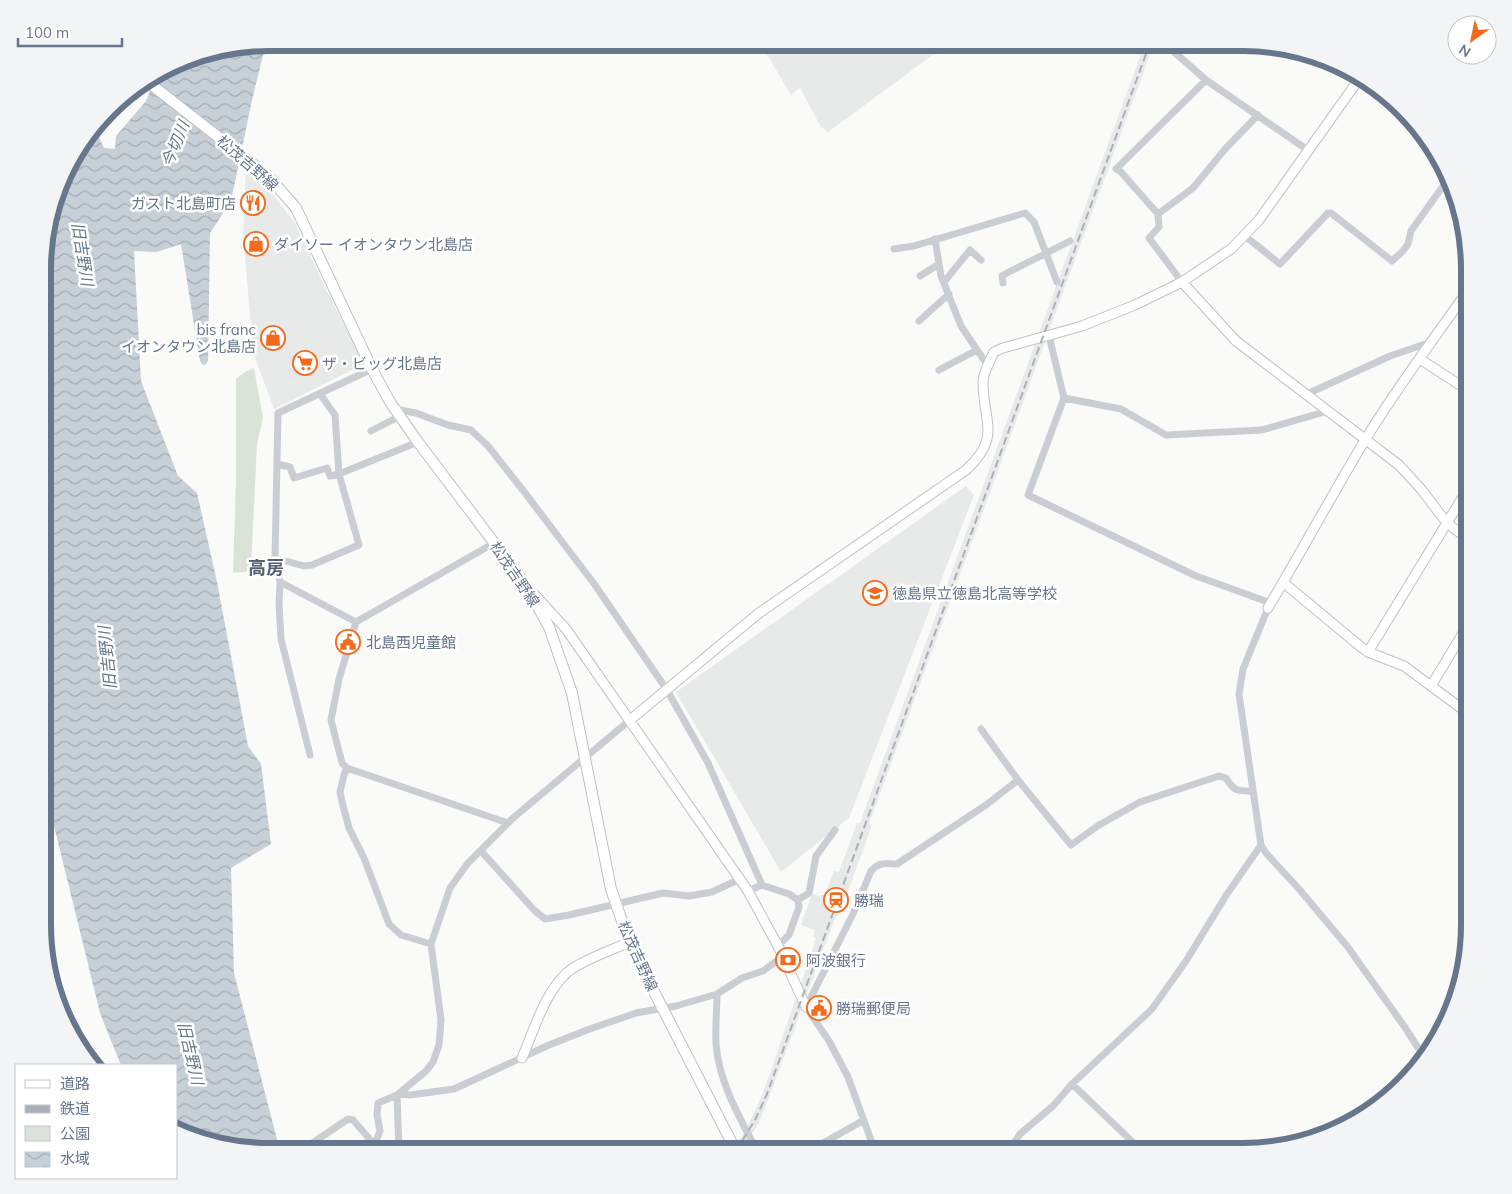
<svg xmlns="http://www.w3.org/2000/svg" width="1512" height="1194" font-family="Mulish,'Noto Sans JP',sans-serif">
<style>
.built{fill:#e8e9e9}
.green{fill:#dbe3d8}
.water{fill:url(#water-waves)}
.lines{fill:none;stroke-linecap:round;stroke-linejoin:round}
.secondary-casing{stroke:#bec2c8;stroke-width:11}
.primary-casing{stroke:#bdc0c5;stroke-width:12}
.street{stroke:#cacdd2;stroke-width:7}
.secondary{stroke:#fff;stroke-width:9}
.primary{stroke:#fff;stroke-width:10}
.rail{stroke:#abb0b8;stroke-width:2;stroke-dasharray:8 4;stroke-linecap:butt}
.labels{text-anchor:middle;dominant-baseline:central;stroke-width:5;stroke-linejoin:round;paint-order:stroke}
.street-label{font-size:15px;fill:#66768c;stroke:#fff}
.poi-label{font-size:15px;fill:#66768c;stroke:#fff;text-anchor:start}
.water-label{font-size:16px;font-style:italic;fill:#637886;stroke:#fff}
.quarter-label{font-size:18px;font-weight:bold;fill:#556170;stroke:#fff}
.rim{fill:none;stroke:#66768c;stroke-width:6}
</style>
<defs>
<pattern id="water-waves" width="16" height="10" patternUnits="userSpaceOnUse" patternTransform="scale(1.25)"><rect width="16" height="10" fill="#c6d0d6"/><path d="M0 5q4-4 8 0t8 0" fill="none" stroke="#a5adb4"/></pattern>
</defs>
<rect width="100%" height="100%" fill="#fafaf8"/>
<!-- built -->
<path class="built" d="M760,43H949L828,132L821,127L800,88L791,95Z
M1145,43H1154L869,824L872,825L839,916L836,915L770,1095L759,1122L742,1151H732L746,1130L763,1093L807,966L816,938L813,937L815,930L801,925L812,894L819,896L820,895H825L834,871L839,872L857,823H860Z
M246,170L273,195L295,223L324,285L364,364L274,409L253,352L243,232Z
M966,486L974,495L849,818L781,872L676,692Z"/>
<!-- green -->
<path class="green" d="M254,368L263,418L257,444L251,569L245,572L233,573L236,482V379L245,372Z"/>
<!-- water -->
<path class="water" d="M266,43L252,100L231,201L210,233L208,361L206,364L203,365L200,361L181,244L157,252L134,251L141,381L178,476L197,493L217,582L248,746L261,764L271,844L231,868L234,973L280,1151H255L183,1134L176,1130V1065H121L100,1013L43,781L44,240L73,156L95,129L104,148L115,149L116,136L146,101L150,91L166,77L167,71L196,55Z"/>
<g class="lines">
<defs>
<path id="secondary" d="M1182,282L1236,341L1399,465L1421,489L1447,523L1469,540
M1420,359L1469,391
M1284,583L1361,647L1368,652L1404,666L1469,714
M533,593L566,629L748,891L778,946L806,1007
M1268,608C1301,552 1332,495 1365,440C1397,387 1434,339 1469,289
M1368,652L1469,487
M1431,686L1469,623
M630,720L759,613L966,470C1002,437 983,422 983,382C983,373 990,361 994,352L1003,348L1082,326L1135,305L1182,282L1231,249L1259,220L1359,79
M522,1058C534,1030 547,985 573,968C591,957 611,950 630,942"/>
<path id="primary" d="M148,82L268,176L296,208L372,369L390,402L418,442L526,585L549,627L572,693L611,889L631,947L736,1151"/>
</defs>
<!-- secondary casing -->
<use href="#secondary" class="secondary-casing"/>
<!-- primary casing -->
<use href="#primary" class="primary-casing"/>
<!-- street -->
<path class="street" d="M1164,43L1206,80
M1158,214L1193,188L1226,148L1258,115
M1245,236L1280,264L1328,213H1331L1392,261L1403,251L1408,244L1411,231L1448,179
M935,239L941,276L961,326L988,366
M894,249L914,246L1025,213L1034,222L1057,282
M920,276L939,264
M944,282L970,250L981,260
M1182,282L1149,238L1159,227L1158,214L1121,172L1116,169L1206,80L1309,151
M1003,283L1002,276L1007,273L1070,241
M919,321L949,294
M1049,336L1064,398L1028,495L1196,576L1271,603
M939,370L977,350
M1307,394L1390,356L1431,342
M1064,398L1121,409L1166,435L1262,430L1328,411
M395,409L416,413L448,425L471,430L488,446L522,489L595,585L667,690L708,763L762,885
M371,431L400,416
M277,464L290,467L294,478L327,468L330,476L339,474L335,415L320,394
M494,543L356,622L339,679L331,720L342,763L347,768L508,823
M275,558L304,566L312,565L359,545L339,474L418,442
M280,582L356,622
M1268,608L1243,669L1239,694L1261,845L1266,853L1299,889L1347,946L1404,1026L1424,1057
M981,729L1018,780L1071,845L1099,825L1140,802L1219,776L1226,778C1235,792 1237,791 1253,791
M310,755L281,639L279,603L280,582L275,558L278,413L372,369
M347,768L344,775L340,792L343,806L349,828L364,858L389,924L401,935L431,944
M481,851L534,910L545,919L569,915L663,893L689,896L712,892L740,879
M748,891L762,885L789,894L798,900
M778,946L789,935L799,907L798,900L809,893L816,856L835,830
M717,994C717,1011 715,1028 716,1044C719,1083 740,1118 757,1151
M1072,1084L1142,1151
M399,1094L410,1095L454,1089L549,1045L587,1030L636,1013L676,1006L717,994L742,978L763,971L782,957
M397,1095L399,1151
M303,1151L311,1144L348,1119L353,1120L374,1144
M372,1151L380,1131L377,1115L378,1103L397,1095L426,1071L433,1062L439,1045L441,1020L431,944L450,888L468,863L513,818L630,720
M809,1151L864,1120
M875,1151L848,1077L829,1041L806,1007L853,914L871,871C879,862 887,863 897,864L986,805L1018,780
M1009,1151L1020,1134L1053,1106L1072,1084L1152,1009L1186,961L1227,894L1261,845"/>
<!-- secondary -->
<use href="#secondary" class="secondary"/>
<!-- primary -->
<use href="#primary" class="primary"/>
<!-- rail -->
<path class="rail" d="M736,1151L755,1120L767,1094L1150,43"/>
</g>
<!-- icons -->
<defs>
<symbol id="restaurant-ring" viewBox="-11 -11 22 22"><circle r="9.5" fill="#fff" stroke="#f46b1e" stroke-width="1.5"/><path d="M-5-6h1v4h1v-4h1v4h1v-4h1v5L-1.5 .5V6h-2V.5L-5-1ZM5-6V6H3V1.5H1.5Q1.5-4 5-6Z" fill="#f46b1e"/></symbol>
<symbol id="shop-ring" viewBox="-11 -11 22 22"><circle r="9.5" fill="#fff" stroke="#f46b1e" stroke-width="1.5"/><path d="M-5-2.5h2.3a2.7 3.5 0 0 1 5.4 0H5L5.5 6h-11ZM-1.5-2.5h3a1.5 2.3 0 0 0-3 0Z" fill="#f46b1e"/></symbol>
<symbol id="supermarket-ring" viewBox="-11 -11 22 22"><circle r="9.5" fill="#fff" stroke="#f46b1e" stroke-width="1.5"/><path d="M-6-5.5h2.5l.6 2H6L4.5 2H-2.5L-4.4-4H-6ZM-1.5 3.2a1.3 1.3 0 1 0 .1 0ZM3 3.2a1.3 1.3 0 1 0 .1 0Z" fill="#f46b1e"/></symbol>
<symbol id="school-ring" viewBox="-11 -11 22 22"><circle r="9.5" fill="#fff" stroke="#f46b1e" stroke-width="1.5"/><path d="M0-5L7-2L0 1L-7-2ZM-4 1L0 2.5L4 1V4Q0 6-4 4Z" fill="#f46b1e"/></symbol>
<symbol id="civic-ring" viewBox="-11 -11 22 22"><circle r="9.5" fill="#fff" stroke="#f46b1e" stroke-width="1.5"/><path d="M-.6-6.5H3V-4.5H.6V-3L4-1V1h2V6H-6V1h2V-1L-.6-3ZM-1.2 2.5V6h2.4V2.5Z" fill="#f46b1e"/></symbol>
<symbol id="station-ring" viewBox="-11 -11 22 22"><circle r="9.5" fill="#fff" stroke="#f46b1e" stroke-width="1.5"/><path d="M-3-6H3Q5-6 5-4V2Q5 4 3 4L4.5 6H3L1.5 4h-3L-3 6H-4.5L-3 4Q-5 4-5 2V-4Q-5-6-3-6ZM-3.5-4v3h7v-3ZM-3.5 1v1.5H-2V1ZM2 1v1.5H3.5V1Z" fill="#f46b1e"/></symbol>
<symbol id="bank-ring" viewBox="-11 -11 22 22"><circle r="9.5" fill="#fff" stroke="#f46b1e" stroke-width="1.5"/><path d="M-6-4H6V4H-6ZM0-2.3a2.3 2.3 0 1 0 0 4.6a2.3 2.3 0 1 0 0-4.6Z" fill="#f46b1e"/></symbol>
</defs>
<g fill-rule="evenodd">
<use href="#restaurant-ring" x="239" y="189" width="28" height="28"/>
<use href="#shop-ring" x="242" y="230" width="28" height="28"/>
<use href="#shop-ring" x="259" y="324" width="28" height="28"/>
<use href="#supermarket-ring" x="291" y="349" width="28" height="28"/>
<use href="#school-ring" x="861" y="579" width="28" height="28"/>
<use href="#civic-ring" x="334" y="628" width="28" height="28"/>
<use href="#station-ring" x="822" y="886" width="28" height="28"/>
<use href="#bank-ring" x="774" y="946" width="28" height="28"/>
<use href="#civic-ring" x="805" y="994" width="28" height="28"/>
</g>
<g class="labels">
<!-- street labels -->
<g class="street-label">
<text transform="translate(248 163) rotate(41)">松茂吉野線</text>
<text transform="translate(515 574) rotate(56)">松茂吉野線</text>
<text transform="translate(638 956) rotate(66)">松茂吉野線</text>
</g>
<!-- poi labels -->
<g class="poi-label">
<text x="236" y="203" text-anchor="end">ガスト北島町店</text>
<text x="274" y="244">ダイソー イオンタウン北島店</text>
<text x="256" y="329" text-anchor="end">bis franc<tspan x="256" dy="17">イオンタウン北島店</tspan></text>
<text x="322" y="363">ザ・ビッグ北島店</text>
<text x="892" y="593">徳島県立徳島北高等学校</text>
<text x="366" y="642">北島西児童館</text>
<text x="854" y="900">勝瑞</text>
<text x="806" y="960">阿波銀行</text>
<text x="836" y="1008">勝瑞郵便局</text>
</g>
<!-- water labels -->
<g class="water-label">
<text transform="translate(175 144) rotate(-68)">今切川</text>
<text transform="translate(83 254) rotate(81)">旧吉野川</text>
<text transform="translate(107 658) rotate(-96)">旧吉野川</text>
<text transform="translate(191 1053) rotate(77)">旧吉野川</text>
</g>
<!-- quarter labels -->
<g class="quarter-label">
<text x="266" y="567">高房</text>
</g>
</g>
<!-- crop -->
<path d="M0 0H1512V1194H0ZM269 51H1243A218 218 0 0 1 1461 269V925A218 218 0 0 1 1243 1143H269A218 218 0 0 1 51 925V269A218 218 0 0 1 269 51Z" fill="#f3f4f6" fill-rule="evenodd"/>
<path class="rim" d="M269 51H1243A218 218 0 0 1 1461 269V925A218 218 0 0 1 1243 1143H269A218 218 0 0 1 51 925V269A218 218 0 0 1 269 51Z"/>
<!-- legend -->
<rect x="15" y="1064" width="162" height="115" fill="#ffffff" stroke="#c2c8d1"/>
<rect x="25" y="1080" width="25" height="8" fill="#ffffff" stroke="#c2c8d1"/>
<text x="60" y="1089" font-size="15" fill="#66768c">道路</text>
<rect x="25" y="1105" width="25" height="8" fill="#abb0b8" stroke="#c2c8d1"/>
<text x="60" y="1114" font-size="15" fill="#66768c">鉄道</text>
<rect x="25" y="1126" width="25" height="15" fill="#dbe3d8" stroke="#c2c8d1"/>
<text x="60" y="1139" font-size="15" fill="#66768c">公園</text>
<rect x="25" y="1152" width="25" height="15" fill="url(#water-waves)" stroke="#c2c8d1"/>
<text x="60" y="1164" font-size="15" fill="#66768c">水域</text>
<!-- north arrow -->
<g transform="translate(1472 40) rotate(213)"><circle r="24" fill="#ffffff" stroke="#c2c8d1"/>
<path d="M0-4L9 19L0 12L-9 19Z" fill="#f46b1e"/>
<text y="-8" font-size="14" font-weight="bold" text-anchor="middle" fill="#66768c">N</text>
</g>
<!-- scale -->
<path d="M18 38v8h104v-8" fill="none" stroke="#66768c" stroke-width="2.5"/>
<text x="25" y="38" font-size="15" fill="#66768c" stroke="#ffffff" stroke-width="4" paint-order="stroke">100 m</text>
</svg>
